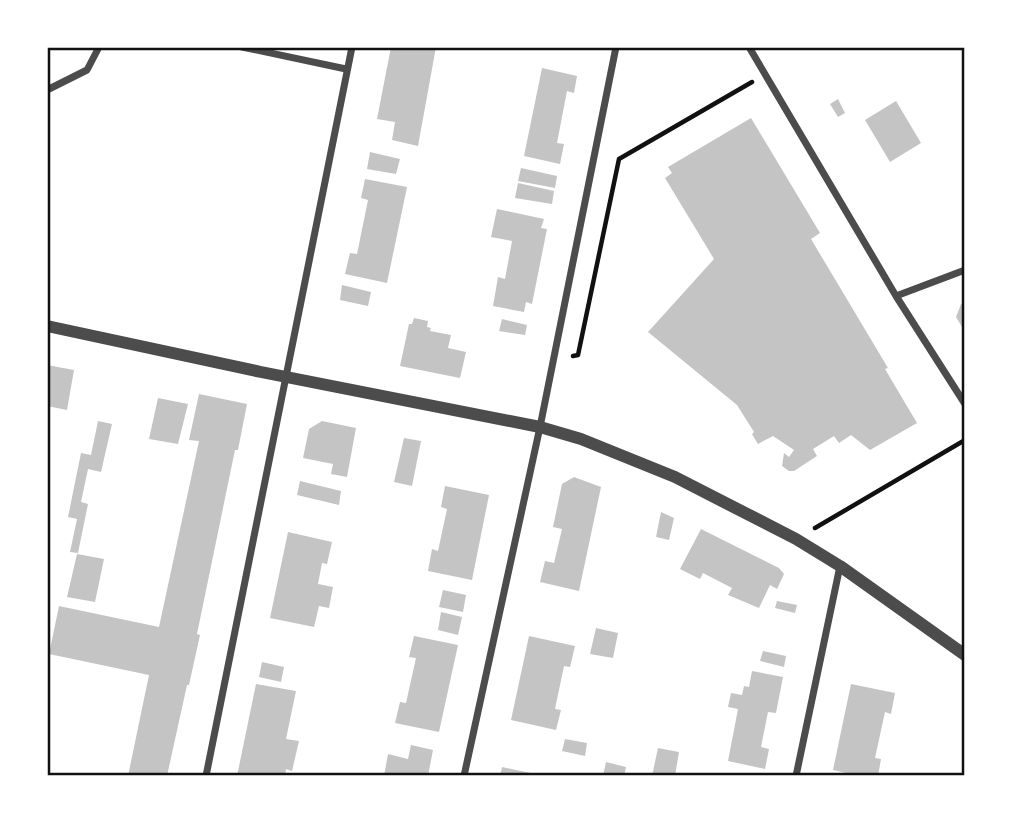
<svg xmlns="http://www.w3.org/2000/svg" width="1012" height="823" font-family="Mulish,sans-serif">
<style>
.building{fill:#c4c4c4}
.lines{fill:none;stroke-linecap:round;stroke-linejoin:round}
.path{stroke:#111;stroke-width:4.5}
.minor{stroke:#4c4c4c;stroke-width:7}
.tertiary{stroke:#4c4c4c;stroke-width:12}
.neatline{fill:none;stroke:#111;stroke-width:2.5}
</style>
<rect width="100%" height="100%" fill="#fff"/>
<!-- building -->
<path class="building" d="M391,47H436L418,146L392,140L395,122L377,119Z
M542,68L577,76L574,93L567,91L557,143L564,144L560,164L524,156Z
M838,99L845,113L838,117L830,104Z
M896,101L921,143L890,162L865,120Z
M751,118L820,233L811,239L888,368L885,369L917,423L870,450L851,435L839,443L834,436L813,449L817,456L794,471H789L782,466L784,453L789,457L794,450L773,436L758,444L752,434L754,432L737,405L648,332L714,259L665,178L672,173L668,167Z
M370,152L400,159L396,174L367,169Z
M521,168L557,176L555,188L518,181Z
M365,179L407,187L387,283L345,274L350,253L357,254L368,200L361,198Z
M518,183L554,191L552,204L515,198Z
M497,209L544,219L541,228L547,229L532,304L526,302L524,312L493,306L498,277L505,279L512,241L491,237Z
M342,285L371,292L368,306L340,300Z
M965,303V332L956,317L961,304Z
M414,318L428,321L427,327L431,328L430,331L451,335L448,348L466,352L460,378L400,366L409,324H412Z
M502,319L527,325L525,335L499,331Z
M47,365L74,370L67,410L47,406Z
M199,394L247,404L238,450H235L197,634L200,635L189,685H187L167,776H128L149,675L49,654L59,606L159,627L199,441L189,440Z
M158,398L188,404L178,444L149,439Z
M98,421L112,424L101,472L88,469L81,502L88,504L78,553L70,552L77,519L68,517L81,453L91,455Z
M322,421L356,428L347,477L331,474L333,464L303,458L309,429Z
M404,438L421,441L412,486L394,482Z
M574,477L601,487L579,591L540,582L545,561L554,563L562,529L553,527L562,484Z
M300,481L341,491L339,505L297,495Z
M445,486L489,495L472,580L428,571L432,549L438,551L447,509L441,507Z
M661,512L674,518L669,540L656,537Z
M701,529L779,568L784,574L777,589L770,585L759,608L728,595L732,588L703,573L700,579L680,569Z
M288,532L332,542L327,564L322,563L318,584L333,587L329,608L319,606L314,627L270,618Z
M77,554L104,559L95,602L67,597Z
M443,590L466,595L463,612L439,607Z
M777,601L797,605L795,613L775,608Z
M441,612L462,617L458,635L438,630Z
M596,628L618,633L613,658L590,654Z
M414,636L458,645L439,732L395,723L400,702L406,703L416,658L409,657Z
M529,636L575,646L570,667L564,666L555,709L561,710L556,730L511,720Z
M763,651L786,656L784,667L760,661Z
M262,662L284,667L281,682L259,677Z
M752,671L783,677L776,713L768,712L761,747L769,749L765,769L728,761L738,709L728,707L731,693L742,695L744,686L749,687Z
M256,684L296,691L286,739L299,741L292,771L286,769L285,776H237Z
M851,684L895,693L891,714L885,712L875,758L881,759L878,776H860L833,770Z
M565,739L587,743L585,756L562,751Z
M411,745L433,750L428,776H384L388,754L408,759Z
M658,748L679,752L675,776H652Z
M606,762L626,767L624,776H603Z
M502,767L540,775V776H500Z"/>
<g class="lines">
<!-- path -->
<path class="path" d="M573,356L578,355L619,159L752,82
M815,528L965,440"/>
<!-- minor -->
<path class="minor" d="M242,47L346,69
M749,47L896,296L965,404
M47,90L87,70L99,47
M896,296L965,270
M206,776L352,47
M464,776L540,427L616,47
M796,776L840,566"/>
<!-- tertiary -->
<path class="tertiary" d="M47,326L261,372L540,427L581,439L675,477L796,539L840,566L965,655"/>
</g>
<!-- border -->
<rect width="1012" height="823" fill="none" stroke="#ffffff" stroke-width="98"/>
<rect x="49" y="49" width="914" height="725" class="neatline"/>
</svg>
